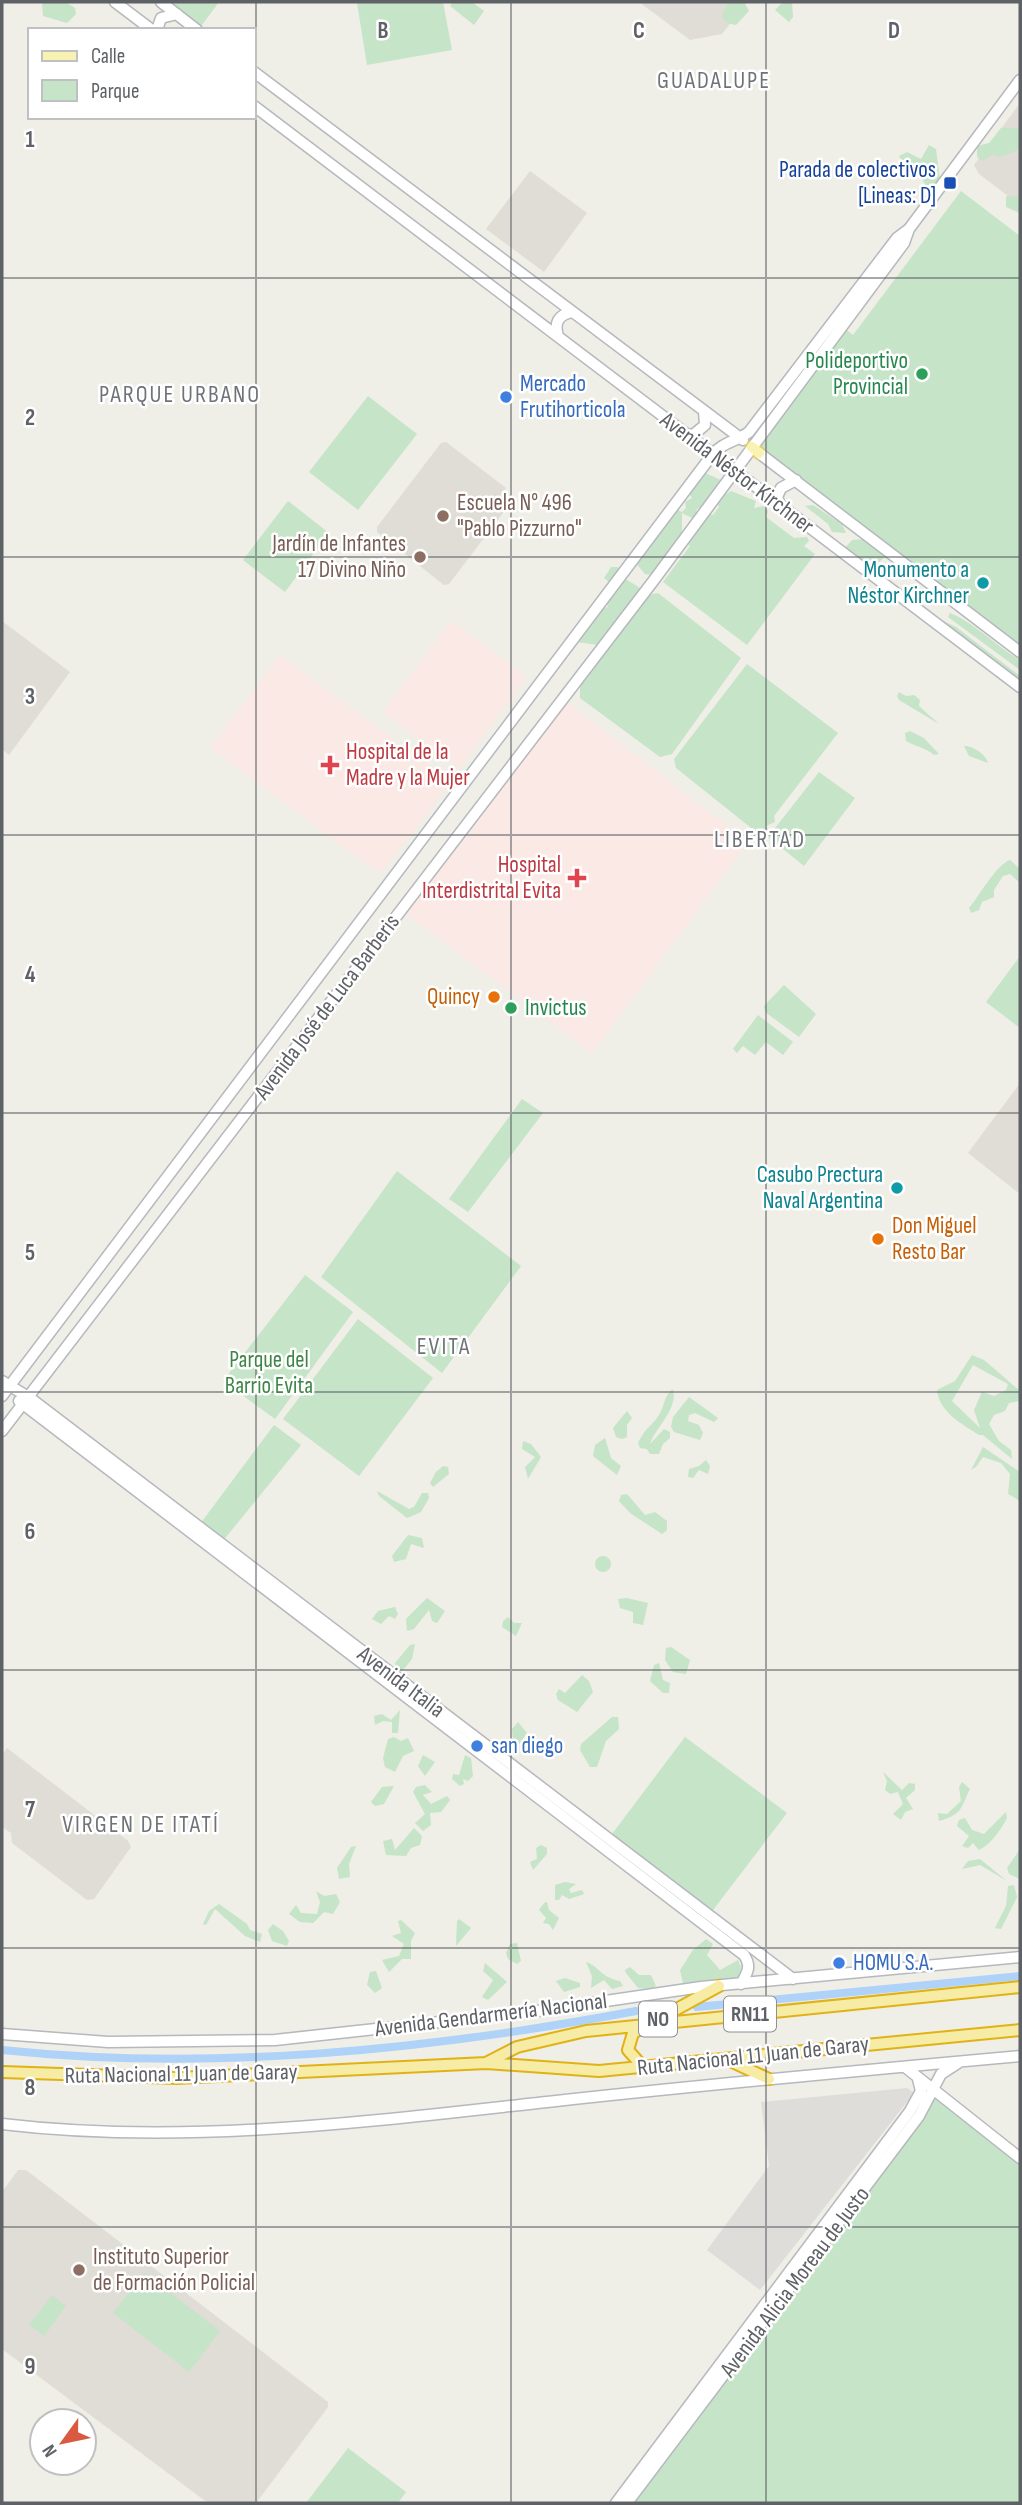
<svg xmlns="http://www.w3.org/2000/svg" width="1022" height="2505" font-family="'Sofia Sans Condensed',sans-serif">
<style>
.industrial{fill:#deddd9}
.education{fill:#dfddd5}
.medical{fill:#fae9e5}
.green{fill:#c6e4c8;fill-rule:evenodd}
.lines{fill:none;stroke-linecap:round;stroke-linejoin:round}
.canal{stroke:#aed2f8;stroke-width:8}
.secondary-casing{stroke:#b5b8bd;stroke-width:13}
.primary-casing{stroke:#e5cd69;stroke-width:14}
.trunk-casing{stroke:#e1b215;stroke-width:14}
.secondary{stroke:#fff;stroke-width:10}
.primary{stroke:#f8f3b3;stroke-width:10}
.trunk{stroke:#f6eca6;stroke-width:10}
.grid{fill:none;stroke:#5e6166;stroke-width:2;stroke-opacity:0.55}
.transit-dot{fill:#1a4fb4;stroke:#fff;stroke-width:2.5}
.leisure-dot{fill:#2e9e5b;stroke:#fff;stroke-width:2.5}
.shop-dot{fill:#3f7fe0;stroke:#fff;stroke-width:2.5}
.education-dot{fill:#8d6e63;stroke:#fff;stroke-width:2.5}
.culture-dot{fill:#0f9aa8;stroke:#fff;stroke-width:2.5}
.health-dot{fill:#e0444e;stroke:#fff;stroke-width:2.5}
.food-dot{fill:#e8710a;stroke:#fff;stroke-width:2.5}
.labels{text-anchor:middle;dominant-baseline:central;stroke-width:5;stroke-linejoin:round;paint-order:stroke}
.shield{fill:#fff;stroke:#8e9094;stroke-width:2}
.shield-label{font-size:21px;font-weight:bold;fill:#5e6166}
.transit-label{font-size:23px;fill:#164399;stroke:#fff;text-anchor:end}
.leisure-label{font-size:23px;fill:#27864d;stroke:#fff;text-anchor:end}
.shop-label{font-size:23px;fill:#366cbe;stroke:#fff;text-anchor:start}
.street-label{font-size:23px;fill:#5e6166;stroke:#fff}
.education-label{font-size:23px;fill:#785e54;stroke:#fff;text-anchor:start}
.culture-label{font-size:23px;fill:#0d838f;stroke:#fff;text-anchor:end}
.health-label{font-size:23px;fill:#be3a42;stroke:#fff;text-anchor:start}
.food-label{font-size:23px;fill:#c56008;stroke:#fff;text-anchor:end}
.park-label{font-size:23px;fill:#3e8547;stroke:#fff}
.neighbourhood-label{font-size:24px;letter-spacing:2px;fill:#6f7378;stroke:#fff}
.grid-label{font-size:23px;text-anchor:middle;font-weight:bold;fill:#5e6166;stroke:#fff;stroke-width:5;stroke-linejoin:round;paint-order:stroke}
</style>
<rect width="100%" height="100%" fill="#efeee7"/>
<!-- industrial -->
<path class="industrial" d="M907,2088L914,2093L760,2290L707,2250L769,2166L761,2102Z"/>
<!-- education -->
<path class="education" d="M639,2H747L722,34L690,40Z
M1020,103V205L979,174L974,165Z
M530,171L587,213L544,272L486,229Z
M446,442L506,488L499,498L509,505L449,584L444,585L377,532V527L441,443Z
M2,621L70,672L9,755L2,749Z
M1020,1083V1194L968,1153Z
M7,1748L128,1841L131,1847L94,1899L87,1900L12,1843L11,1833L2,1827V1755Z
M18,2170H26L328,2402V2407L256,2503H208L2,2349V2192Z"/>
<!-- medical -->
<path class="medical" d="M453,622L524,675V681L462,765L456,766L386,715L385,709L449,623Z
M280,655L451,782L380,874L210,748Z
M567,702L748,842L592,1053L405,913Z"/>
<!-- green -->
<path class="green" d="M45,2H66L75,8L76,14L67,23L43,16L42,4Z
M164,2H219L199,29Z
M443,2L452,50L367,65L357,3Z
M453,2H472L484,11L474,25L450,6Z
M729,2H744L749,11L736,25L727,23C717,14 726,10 729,2Z
M783,2H792L793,17L789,22L775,10Z
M1001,128H1020L1018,150L1000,157L992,155L982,161L977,157V146L989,143Z
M929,145L936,149L940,180L933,187H927L916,170L905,167L899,156L907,152L921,159Z
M961,191L1020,236V644L758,446L844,328L853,335Z
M1006,196L1020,197V213L1006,207Z
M368,396L417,434L358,510L309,472Z
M703,472L723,481L707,504L697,509L694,519L682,513V536L654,575L645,574L634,561L642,556L674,508L682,512L686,508L685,502L692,498L689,493Z
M731,491L756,501L754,508L763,506L768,511L766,517L794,538L807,537L809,541L804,546L815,554L747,645L663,582L690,546L687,543L709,513L713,515L719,507L716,500Z
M288,501L329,533L285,592L243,560Z
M813,505L842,524L846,533L832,532L828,524L805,506Z
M864,539L881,550L885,557L879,562L870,560L871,569L844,549L852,540Z
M611,567H618L624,578L640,588L623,616L615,621L616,628L604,634L599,645L576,642L602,608L608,607L604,597L610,583L604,578Z
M658,593L741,658L672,754L660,757L580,698V687L600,660L596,657L604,655L637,611L644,596Z
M950,613C975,623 997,647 1020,660V670L948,617Z
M943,621L956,627L1020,676V684Z
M747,664L838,733L774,816L775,822L766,826L769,831L764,835L755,831L676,768L674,759Z
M899,692L906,696L914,695L920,700L919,706L939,724L899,700L897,696Z
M910,731L924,738L939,754L934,755C925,747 916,747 906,741L905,733Z
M964,746C972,745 987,755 988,763L969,756Z
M819,772L855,798L804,866L768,837Z
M1010,860L1020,869V883L1010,874L1003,876L994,890V897L982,902L979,910L971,913L969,908C979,896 997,864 1010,860Z
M1020,956V1028L986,1002Z
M784,985L816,1014L799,1037L765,1012L764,1006Z
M758,1015L793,1042L783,1055L766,1042L755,1055L743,1046L737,1053L733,1049Z
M522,1099L543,1113L468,1212L449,1199Z
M397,1171L521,1266L442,1373L321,1277Z
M305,1275L353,1312L275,1419L223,1381Z
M358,1319L433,1378L359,1476L283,1419Z
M972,1355L984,1360L1020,1391V1401L1009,1403L1005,1411L994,1415L989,1424L999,1441L1011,1450L1012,1459L983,1435H979C962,1424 939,1412 937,1390L955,1381ZM973,1365L1008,1384L1006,1390L994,1396L982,1392L974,1410L980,1428L952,1401Z
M673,1389C678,1410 656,1426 650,1444L664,1429L670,1432V1438L663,1444L659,1454H650L647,1449L640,1448L638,1443C646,1427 651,1427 659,1415C665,1406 663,1396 673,1389Z
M689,1397L718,1418L714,1422L695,1413L689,1415L688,1421L699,1425L703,1433L700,1440L674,1432L671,1427L673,1417Z
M627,1411L632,1418L627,1425V1437L622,1439L616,1437L613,1428Z
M274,1425L301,1445L222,1542L200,1524Z
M605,1438L611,1458L621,1466L617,1475L593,1456L595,1445Z
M523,1441L531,1444L541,1457L528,1479L525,1467L535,1457L522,1449Z
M983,1447L1020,1472V1501L1008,1494L1010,1474L1001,1463L983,1457L976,1467L971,1470Z
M706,1460L710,1466L708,1474L699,1470L693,1478L688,1477L689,1469L699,1466Z
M443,1466L448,1467L449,1474L433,1487L430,1483L436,1472Z
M377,1491L409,1509L414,1507L422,1493H428L429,1498L421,1512L407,1518L379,1496Z
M627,1494L645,1515L655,1512L667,1521V1530L662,1534L630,1513L619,1501L621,1495Z
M408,1535L422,1538L424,1548L411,1544L406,1559L394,1562L392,1556Z
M595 1564a8 8 0 1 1 16 0a8 8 0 1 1-16 0Z
M427,1598L445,1611L437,1623L432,1621L429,1610L414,1629L407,1631L406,1619Z
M627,1598L648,1603L643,1625L633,1623V1612L620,1608L618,1599Z
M395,1607L398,1614L395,1619L389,1616L381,1624L372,1619L378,1611Z
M508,1617L514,1623H522L516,1636L502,1627L503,1621Z
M415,1644L412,1659L403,1670L397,1671L395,1663L410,1645Z
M671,1647L690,1660L686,1674L673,1672L665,1660L666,1648Z
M659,1663L663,1680L670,1683L669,1693H663L650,1681L654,1665Z
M582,1675L589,1681L593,1692L577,1712L558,1700L556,1694L559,1689L565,1693Z
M400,1710L398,1733H392V1722L383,1721L375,1725L374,1716L382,1714L391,1720Z
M612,1717H618L619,1729L606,1741L597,1767H590L580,1750L581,1744Z
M518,1722L527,1733L513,1753L507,1756L498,1750L502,1744L513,1742L512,1729Z
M394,1737L401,1741L408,1738L414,1751L403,1756L395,1772L385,1767L383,1758L388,1739Z
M685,1737L787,1813L710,1914L609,1838Z
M423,1755L435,1762L425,1776L418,1766Z
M465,1755L471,1758L473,1776L468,1781L463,1779L464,1784L460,1786L452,1779L453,1774L459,1775Z
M883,1772L902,1790L909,1783L915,1784V1790L906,1798L913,1809L905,1812L901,1820L893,1814L903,1804L898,1792L890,1794L885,1790L887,1781Z
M962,1782L970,1789C960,1809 963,1814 939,1821L938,1813L947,1814L961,1801L959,1787Z
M425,1785L432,1792L423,1795L431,1804L447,1796L450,1800L441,1812L430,1813L431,1825L423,1831L415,1823L425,1814L413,1792L416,1787Z
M394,1786L384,1804L375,1806L371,1802L382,1787Z
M1006,1812L1007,1818C1001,1830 991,1844 979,1850L973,1843L968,1848L962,1846L969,1836L957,1826L959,1820L965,1818L972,1830L984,1834Z
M414,1828L422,1836L420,1845L411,1848L406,1856L386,1855L383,1841L392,1839L395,1850Z
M541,1845L547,1848V1854L533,1870L530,1862L537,1859L536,1848Z
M356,1846L349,1864L350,1877L339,1879L337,1868L351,1847Z
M1020,1849V1879L1009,1874L1007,1868Z
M980,1859L1007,1881L980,1865L962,1869L968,1861Z
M565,1882L576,1884L569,1889L571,1893L582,1890L584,1894L569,1899L562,1895L559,1900H555V1885Z
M1014,1885L1017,1897L1001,1929L995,1928L1006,1906L1008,1886Z
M316,1891L324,1896L336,1894L340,1902L333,1914L324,1912L313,1923L300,1922L289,1914L296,1905L301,1913L317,1914L320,1902Z
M544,1903L547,1902L549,1910L559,1918L553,1930L549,1924L543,1923L546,1918L539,1910Z
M219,1904L247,1924L250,1930L262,1934L260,1942L245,1936L215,1909L206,1925L203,1924L209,1911Z
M459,1919L471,1928L456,1946L457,1921Z
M401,1920L415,1933L411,1941V1959H402L389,1972L382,1960L399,1956L404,1944L392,1936L401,1933L398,1921Z
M273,1924L283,1931L289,1941L287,1946L272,1941L268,1930Z
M706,1939L713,1944L707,1955L720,1970L738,1960L742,1969L738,1981L683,1983L680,1970L693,1950Z
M517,1943L521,1961L517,1964L508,1959L506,1953L510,1944Z
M586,1962C599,1966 600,1977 620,1981L623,1986L612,1989L604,1980L591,1988L592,1976Z
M485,1963L507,1982L488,2000L482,1997L493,1980L483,1971Z
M630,1967L639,1975H651L656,1986L651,1989L638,1988L626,1973L625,1970Z
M376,1971L382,1988L375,1993L367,1985L370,1972Z
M565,1978L580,1983V1987L564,1992L556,1981Z
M936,2095L1020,2160V2503H627Z
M144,2273L220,2331L189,2372L113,2313Z
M52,2295L66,2306L44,2336L29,2325Z
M348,2448L406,2492L398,2503H306Z"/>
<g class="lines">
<!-- canal -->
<path class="canal" d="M697,2007L1020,1976
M2,2050C212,2072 428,2050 636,2011"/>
<defs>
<path id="secondary" d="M115,2L152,30
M161,2L197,30
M157,30L161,18L177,14
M254,72L743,440
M254,106L1020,687
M558,336C554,323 558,315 572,312
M686,434L693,435L705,425L704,411
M759,453L1020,652
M780,505L777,497L781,488L796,480
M2,1381L30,1398L793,1979
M2,1396L712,455C724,441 736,442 749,432L897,238L909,229L1020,80
M19,1401L744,1955C752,1967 747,1973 741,1984
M2,1431L654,580L904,243L909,229
M2,2034L108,2042L275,2040L531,2012L701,1987L1020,1957
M905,2067L1020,2158
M2,2124C187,2146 372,2121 556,2101C711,2084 865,2070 1020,2056
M616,2503L910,2111L921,2091L918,2079
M627,2503L919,2116L941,2074L958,2063"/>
<path id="primary" d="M752,447L759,453"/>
<path id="trunk" d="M728,2060L769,2079
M486,2063L517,2047L586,2031L1020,1987
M643,2067L628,2050L633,2033L719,1986
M2,2072L177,2078L486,2063L599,2071L1020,2030"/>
</defs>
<!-- secondary casing -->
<use href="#secondary" class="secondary-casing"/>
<!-- primary casing -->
<use href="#primary" class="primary-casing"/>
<!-- trunk casing -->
<use href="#trunk" class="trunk-casing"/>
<!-- secondary -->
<use href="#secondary" class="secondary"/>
<!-- primary -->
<use href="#primary" class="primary"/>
<!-- trunk -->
<use href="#trunk" class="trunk"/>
</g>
<!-- grid -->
<path class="grid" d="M256,2V2503M511,2V2503M766,2V2503M2,278H1020M2,557H1020M2,835H1020M2,1113H1020M2,1392H1020M2,1670H1020M2,1948H1020M2,2227H1020"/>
<!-- markers -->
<rect class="transit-dot" x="943" y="176" width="14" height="14" rx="3.5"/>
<g class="leisure-dot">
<circle cx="922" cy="374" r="7"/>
<circle cx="511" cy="1008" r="7"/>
</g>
<g class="shop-dot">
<circle cx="506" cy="397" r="7"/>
<circle cx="477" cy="1746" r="7"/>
<circle cx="839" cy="1963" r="7"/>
</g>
<g class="education-dot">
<circle cx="443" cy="516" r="7"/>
<circle cx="420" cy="557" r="7"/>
<circle cx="79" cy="2270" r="7"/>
</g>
<g class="culture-dot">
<circle cx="983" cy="583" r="7"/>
<circle cx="897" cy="1188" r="7"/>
</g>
<g class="health-dot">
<path d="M326.5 754.5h7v7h7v7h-7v7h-7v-7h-7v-7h7z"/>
<path d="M573.5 867.5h7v7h7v7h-7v7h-7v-7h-7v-7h7z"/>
</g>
<g class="food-dot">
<circle cx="494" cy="997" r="7"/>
<circle cx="878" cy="1239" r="7"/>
</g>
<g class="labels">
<!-- shield labels -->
<g class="shield">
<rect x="724" y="1996.5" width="52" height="35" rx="5"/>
<rect x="639" y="2001.5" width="38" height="35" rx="5"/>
</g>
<g class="shield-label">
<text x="750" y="2014">RN11</text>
<text x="658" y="2019">NO</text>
</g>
<!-- transit labels -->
<g class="transit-label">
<text x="936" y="170">Parada de colectivos<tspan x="936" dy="26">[Lineas: D]</tspan></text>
</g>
<!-- leisure labels -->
<g class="leisure-label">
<text x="908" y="361">Polideportivo<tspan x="908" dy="26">Provincial</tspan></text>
<text x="525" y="1008" text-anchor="start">Invictus</text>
</g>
<!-- shop labels -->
<g class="shop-label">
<text x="520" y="384">Mercado<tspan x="520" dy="26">Frutihorticola</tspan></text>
<text x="491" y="1746">san diego</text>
<text x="853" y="1963">HOMU S.A.</text>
</g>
<!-- street labels -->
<g class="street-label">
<text transform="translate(737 473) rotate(37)">Avenida Néstor Kirchner</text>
<text transform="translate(327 1007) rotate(-53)">Avenida José de Luca Barberis</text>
<text transform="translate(401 1682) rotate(37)">Avenida Italia</text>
<text transform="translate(491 2015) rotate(-7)">Avenida Gendarmería Nacional</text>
<text transform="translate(753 2056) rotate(-6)">Ruta Nacional 11 Juan de Garay</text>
<text transform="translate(181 2074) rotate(-1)">Ruta Nacional 11 Juan de Garay</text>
<text transform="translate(795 2282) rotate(-53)">Avenida Alicia Moreau de Justo</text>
</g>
<!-- education labels -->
<g class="education-label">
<text x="457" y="503">Escuela N° 496<tspan x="457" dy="26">"Pablo Pizzurno"</tspan></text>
<text x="406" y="544" text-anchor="end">Jardín de Infantes<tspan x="406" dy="26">17 Divino Niño</tspan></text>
<text x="93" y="2257">Instituto Superior<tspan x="93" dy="26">de Formación Policial</tspan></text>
</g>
<!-- culture labels -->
<g class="culture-label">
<text x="969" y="570">Monumento a<tspan x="969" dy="26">Néstor Kirchner</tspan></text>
<text x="883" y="1175">Casubo Prectura<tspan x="883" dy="26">Naval Argentina</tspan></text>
</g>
<!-- health labels -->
<g class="health-label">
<text x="346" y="752">Hospital de la<tspan x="346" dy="26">Madre y la Mujer</tspan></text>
<text x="561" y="865" text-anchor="end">Hospital<tspan x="561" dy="26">Interdistrital Evita</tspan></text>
</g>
<!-- food labels -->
<g class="food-label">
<text x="480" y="997">Quincy</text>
<text x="892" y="1226" text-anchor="start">Don Miguel<tspan x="892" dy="26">Resto Bar</tspan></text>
</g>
<!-- park labels -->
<g class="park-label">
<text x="269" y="1360">Parque del<tspan x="269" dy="26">Barrio Evita</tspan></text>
</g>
<!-- neighbourhood labels -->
<g class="neighbourhood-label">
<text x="714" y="80">GUADALUPE</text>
<text x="180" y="394">PARQUE URBANO</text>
<text x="760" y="839">LIBERTAD</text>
<text x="444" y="1346">EVITA</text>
<text x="141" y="1824">VIRGEN DE ITATÍ</text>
</g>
</g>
<g class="grid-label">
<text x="383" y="38">B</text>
<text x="639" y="38">C</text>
<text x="894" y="38">D</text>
<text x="30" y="147">1</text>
<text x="30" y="425">2</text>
<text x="30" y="704">3</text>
<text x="30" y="982">4</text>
<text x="30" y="1260">5</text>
<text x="30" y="1539">6</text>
<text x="30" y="1817">7</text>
<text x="30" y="2095">8</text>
<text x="30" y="2374">9</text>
</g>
<!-- border -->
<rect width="1022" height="2505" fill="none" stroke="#5e6166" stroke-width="7"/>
<!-- legend -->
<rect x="28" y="28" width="228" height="91" fill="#ffffff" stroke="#bfc0c2" stroke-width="2"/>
<rect x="42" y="51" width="35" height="10" fill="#f8f3b3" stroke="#bfc0c2" stroke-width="2"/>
<text x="91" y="63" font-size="21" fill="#5e6166">Calle</text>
<rect x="42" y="80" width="35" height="21" fill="#c6e4c8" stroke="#bfc0c2" stroke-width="2"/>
<text x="91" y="98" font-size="21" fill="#5e6166">Parque</text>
<!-- north arrow -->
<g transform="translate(63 2442) rotate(237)"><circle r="33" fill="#ffffff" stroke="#bfc0c2" stroke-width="2"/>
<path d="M0-5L12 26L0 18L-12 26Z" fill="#da5a41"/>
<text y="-10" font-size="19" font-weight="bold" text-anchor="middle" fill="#5e6166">N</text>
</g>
</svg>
